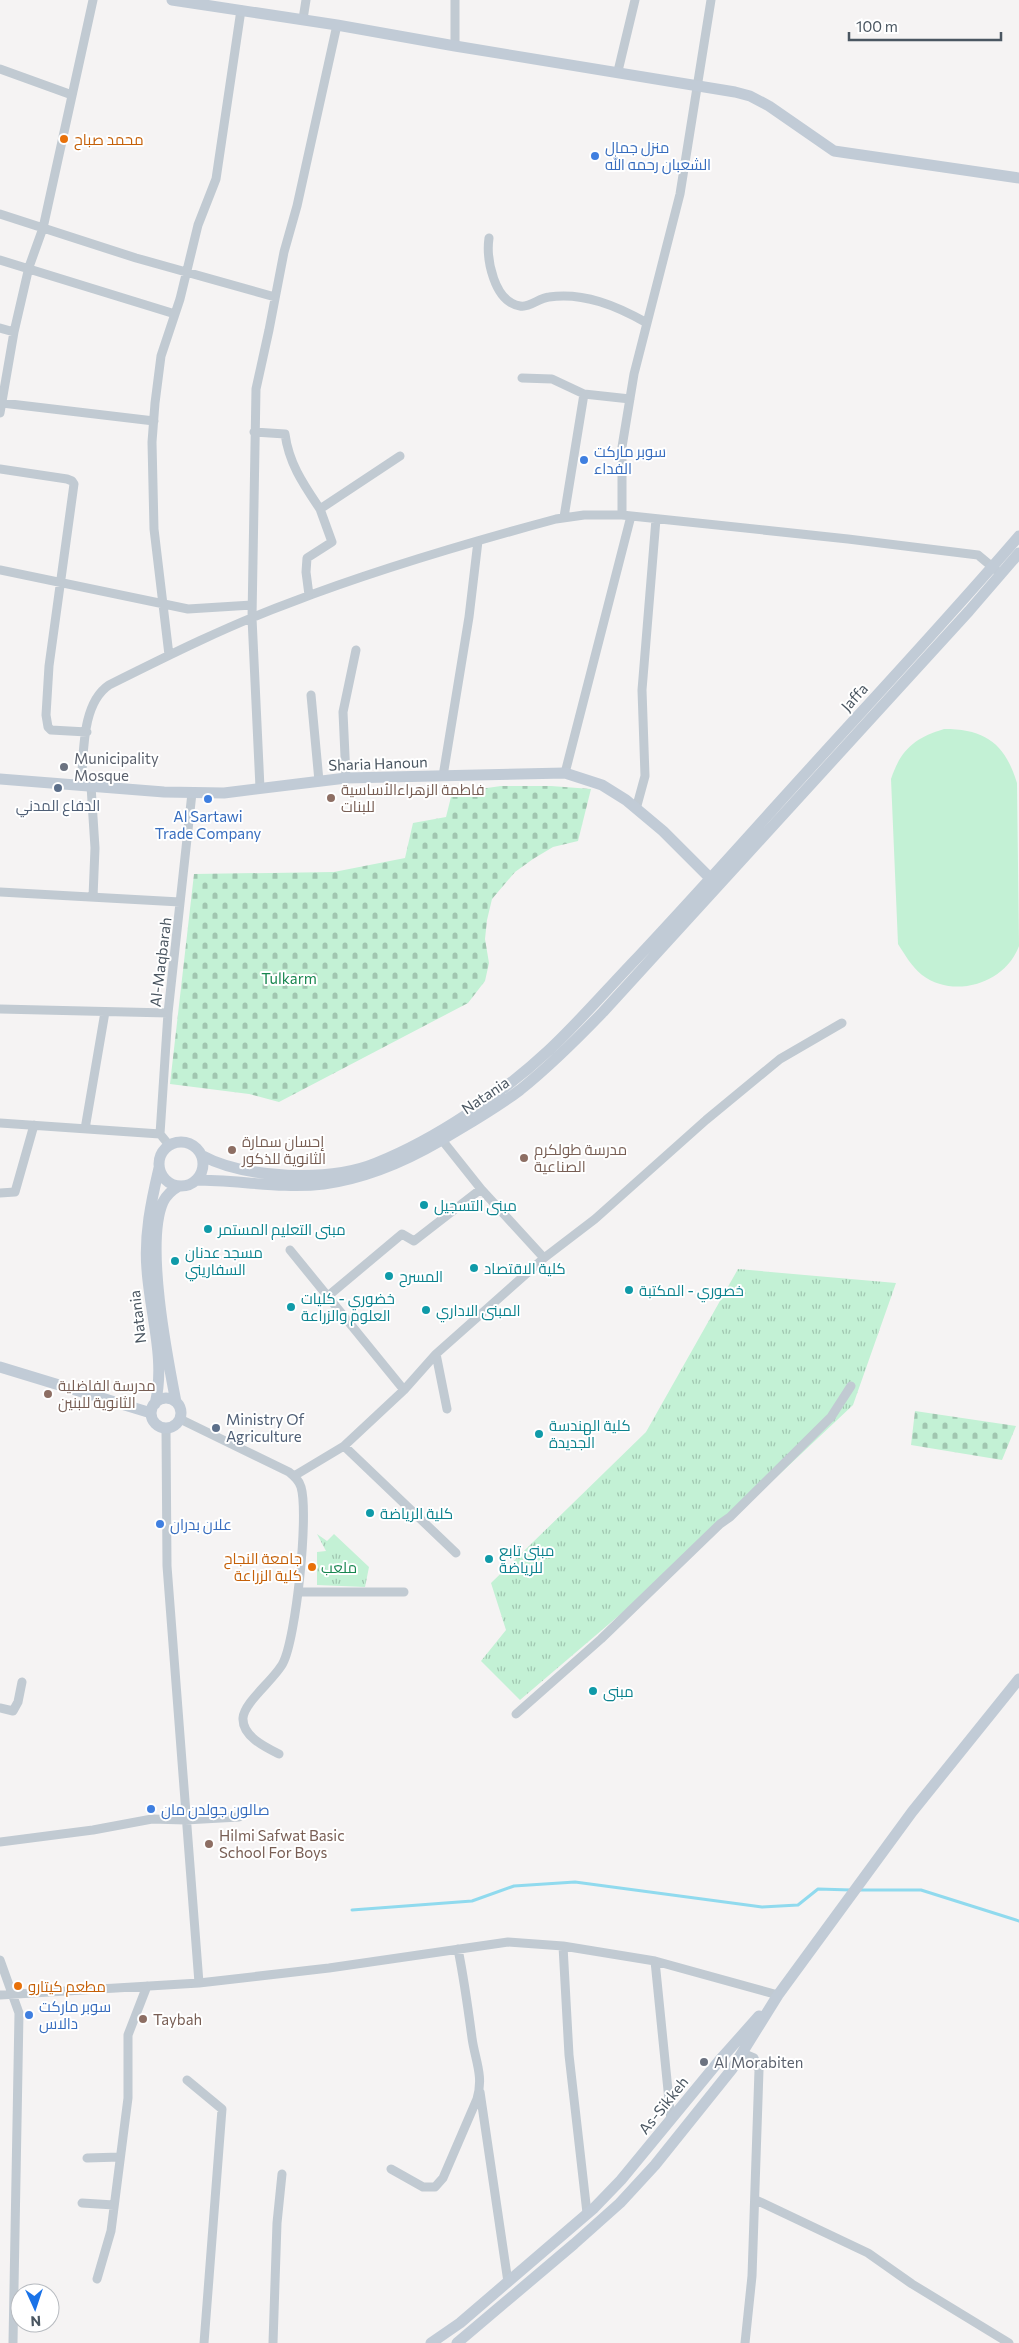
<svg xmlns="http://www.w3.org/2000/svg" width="1019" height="2343" font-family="Commissioner,Cairo,sans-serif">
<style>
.grass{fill:url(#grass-tufts)}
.cemetery{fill:url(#cemetery-stones)}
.pitch{fill:#c3f1d5}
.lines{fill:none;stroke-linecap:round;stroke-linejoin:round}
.stream{stroke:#90daee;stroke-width:3}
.street{stroke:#c1cad2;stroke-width:9}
.secondary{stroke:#c1cbd6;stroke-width:11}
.food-dot{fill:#e8710a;stroke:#fff;stroke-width:2}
.shop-dot{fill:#3f7fe0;stroke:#fff;stroke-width:2}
.worship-dot{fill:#6b7280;stroke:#fff;stroke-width:2}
.service-dot{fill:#5c6f8a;stroke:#fff;stroke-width:2}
.education-dot{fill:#8d6e63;stroke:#fff;stroke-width:2}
.culture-dot{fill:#0f9aa8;stroke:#fff;stroke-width:2}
.labels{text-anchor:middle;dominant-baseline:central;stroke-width:4;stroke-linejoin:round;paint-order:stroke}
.food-label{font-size:15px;fill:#c56008;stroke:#fff;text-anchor:start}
.shop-label{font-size:15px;fill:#366cbe;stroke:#fff;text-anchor:start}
.street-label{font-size:15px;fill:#4a5661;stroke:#fff}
.worship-label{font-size:15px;fill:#5b616d;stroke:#fff;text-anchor:start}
.education-label{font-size:15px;fill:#785e54;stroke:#fff;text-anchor:start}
.service-label{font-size:15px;fill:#4e5e75;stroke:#fff}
.park-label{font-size:15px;fill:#17864f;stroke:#fff}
.culture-label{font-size:15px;fill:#0d838f;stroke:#fff;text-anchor:start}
</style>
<defs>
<pattern id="grass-tufts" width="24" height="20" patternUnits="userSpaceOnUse" patternTransform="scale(1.25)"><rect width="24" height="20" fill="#c3f1d5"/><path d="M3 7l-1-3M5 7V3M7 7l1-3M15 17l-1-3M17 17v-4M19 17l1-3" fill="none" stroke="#a0c6b0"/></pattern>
<pattern id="cemetery-stones" width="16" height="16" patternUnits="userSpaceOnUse" patternTransform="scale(1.25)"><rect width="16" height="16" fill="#c3f1d5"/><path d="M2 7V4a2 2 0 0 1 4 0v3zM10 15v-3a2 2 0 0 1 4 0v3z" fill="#a0c6b0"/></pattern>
</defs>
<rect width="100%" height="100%" fill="#f5f3f3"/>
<!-- grass -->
<path class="grass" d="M738,1269L896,1283L853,1405L732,1519L520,1700L481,1661L506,1630L491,1583L646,1432Z
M317,1534L327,1541L334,1534L369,1567L365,1587L317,1585V1552L326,1551Z"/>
<!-- cemetery -->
<path class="cemetery" d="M501,786H551L591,789L578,841L553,847L533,859L515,872L492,899L487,920L485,939L489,963L485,981L468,1003L279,1102L249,1094L170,1084L194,874L334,872L405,858L413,823L446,817L452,793Z
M915,1411L1016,1426L1002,1460L911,1445Z"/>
<!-- pitch -->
<path class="pitch" d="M944,729C986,729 1005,744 1017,783L1019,946C1005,984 954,999 922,975C912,967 905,955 898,944L891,779C901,749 915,738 944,729Z"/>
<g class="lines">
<!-- stream -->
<path class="stream" d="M860,1890H921L1019,1921
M352,1910L472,1901L514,1886L575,1882L762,1907L798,1905L818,1889L851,1890"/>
<!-- street -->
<path class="street" d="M303,19L306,0
M455,46V0
M0,69L72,95
M618,71L635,0
M0,214L136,258L275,297
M489,238C486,259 494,302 520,306C529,308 539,298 549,297C584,292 617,306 647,323
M0,260L175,314
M0,328L14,332
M522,378L552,379L584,394L630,399
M2,403L154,421
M0,413L14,332L29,267L43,228L93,0
M254,432L285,434C289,464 304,485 320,509
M0,469L67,479L72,481L74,484L49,666L46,715L48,727L51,730L87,732
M622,515V447L634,374L680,194L711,0
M564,517L584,394
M0,570L188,609L252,605
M309,595L306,572L307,558L332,542L320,509L400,456
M169,655L154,529L152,442L155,403L161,356L180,299L198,225L216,179L241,10
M311,695L319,781
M565,773L631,516
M443,776L469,617L478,541
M346,778L343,712L356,650
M81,786C84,754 81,704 109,685C169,655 229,625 292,602C378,569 467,543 556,519L584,515H622L848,539L978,555L996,570
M91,786L95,848L93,897
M260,788L252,618L256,389L269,330L284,252L297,206L337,25
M636,809L645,776L642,690L656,519
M0,892L180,902
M0,1009L168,1013
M0,1123L160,1134L169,1145
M85,1129L105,1012
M160,1134L168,1013L192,793
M438,1135L481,1189L544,1258
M0,1193L15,1192L34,1125
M290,1250L404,1390
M328,1296L402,1234L414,1241L481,1189
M436,1354L447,1409
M180,1419L289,1472C294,1476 299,1480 301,1487C309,1514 296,1638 283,1663C275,1679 244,1702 243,1718C242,1736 265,1747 279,1754
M166,1428L167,1566L199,1983
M344,1446L456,1553
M294,1476L344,1446L404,1390L436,1354L544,1258L595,1219L706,1120L780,1059L842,1023
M298,1592H404
M0,1708L13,1711L18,1702L22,1682
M516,1714L601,1639L720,1524L730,1517L831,1417L851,1386
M0,1842L93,1830L152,1819L185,1820L239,1817
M563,1946L569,2055L587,2213
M0,1960L19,2013L13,2343
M655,1961L671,2120
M0,1995L199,1983L329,1968L508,1942L563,1946L655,1961L778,1995
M742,2053L754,2058L759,2070L752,2276L745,2343
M187,2080L222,2109L204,2343
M480,2092L508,2282
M87,2158L120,2157
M391,2169L423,2187H435L443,2178L477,2099C484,2076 475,2060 472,2038C468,2008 464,1979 458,1949
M756,2200L868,2253L912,2284L1009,2343
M82,2203L114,2205
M97,2279L111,2231L128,2098V2035L147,1986
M273,2343L277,2223L282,2174"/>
<!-- secondary -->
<path class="secondary" d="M172,0L337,25L455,46L735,92L750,96L769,106L834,151L1019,178
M0,779L164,792L224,793L346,778L565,773L602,785L626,800L663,831L715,883
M159 1164a22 22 0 1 1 44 0a22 22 0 1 1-44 0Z
M201,1155C245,1179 330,1182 376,1163C436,1139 502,1094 549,1050C580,1021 609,987 639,956C685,907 730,857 775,807C856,717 940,628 1019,536
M196,1180C238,1180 282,1189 324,1184C367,1178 404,1162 440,1141C468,1124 495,1109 520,1090C550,1066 577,1039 603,1012L969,611L1019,553
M0,1367L151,1413
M151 1413a15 15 0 1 1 30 0a15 15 0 1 1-30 0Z
M176,1402C167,1356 145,1243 163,1202C167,1194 172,1190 179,1186
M155,1404C166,1361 150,1314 147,1270C144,1235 151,1202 159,1168
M431,2343L460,2323L594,2208L621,2180L719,2061L759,2016
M457,2343L574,2244L620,2203L655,2165L732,2069L778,1995L912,1812L1019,1679"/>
</g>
<!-- markers -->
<g class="food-dot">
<circle cx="64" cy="139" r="5"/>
<circle cx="312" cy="1567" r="5"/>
<circle cx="18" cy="1986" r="5"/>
</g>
<g class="shop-dot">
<circle cx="595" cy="156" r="5"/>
<circle cx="584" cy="460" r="5"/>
<circle cx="208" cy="799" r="5"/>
<circle cx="160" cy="1524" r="5"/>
<circle cx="151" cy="1809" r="5"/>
<circle cx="29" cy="2015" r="5"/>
</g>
<g class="worship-dot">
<circle cx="64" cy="767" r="5"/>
<circle cx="704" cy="2062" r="5"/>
</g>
<g class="service-dot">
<circle cx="58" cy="788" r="5"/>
<circle cx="216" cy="1428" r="5"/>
</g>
<g class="education-dot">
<circle cx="331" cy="798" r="5"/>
<circle cx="232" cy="1150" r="5"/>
<circle cx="524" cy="1158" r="5"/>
<circle cx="48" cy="1394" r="5"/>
<circle cx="209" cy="1844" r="5"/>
<circle cx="143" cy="2019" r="5"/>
</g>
<g class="culture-dot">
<circle cx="424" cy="1205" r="5"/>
<circle cx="208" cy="1229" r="5"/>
<circle cx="175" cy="1261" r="5"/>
<circle cx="474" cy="1268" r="5"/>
<circle cx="389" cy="1276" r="5"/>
<circle cx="629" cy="1290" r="5"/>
<circle cx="291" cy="1307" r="5"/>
<circle cx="426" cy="1310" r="5"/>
<circle cx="539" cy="1434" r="5"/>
<circle cx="370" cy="1513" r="5"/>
<circle cx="489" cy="1559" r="5"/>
<circle cx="593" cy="1691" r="5"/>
</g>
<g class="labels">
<!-- food labels -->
<g class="food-label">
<text x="74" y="139">محمد صباح</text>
<text x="302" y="1558" text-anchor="end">جامعة النجاح<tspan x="302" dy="17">كلية الزراعة</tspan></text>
<text x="28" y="1986">مطعم كيتارو</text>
</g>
<!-- shop labels -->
<g class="shop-label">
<text x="605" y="147">منزل جمال<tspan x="605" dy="17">الشعبان رحمه الله</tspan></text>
<text x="594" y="451">سوبر ماركت<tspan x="594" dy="17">الفداء</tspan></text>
<text x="208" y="816" text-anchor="middle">Al Sartawi<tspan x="208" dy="17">Trade Company</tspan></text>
<text x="170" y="1524">علان بدران</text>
<text x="161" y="1809">صالون جولدن مان</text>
<text x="39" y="2006">سوبر ماركت<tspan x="39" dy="17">دالاس</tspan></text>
</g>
<!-- street labels -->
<g class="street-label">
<text transform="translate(854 697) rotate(-48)">Jaffa</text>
<text transform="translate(378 763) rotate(-2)">Sharia Hanoun</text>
<text transform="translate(160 962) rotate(-83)">Al-Maqbarah</text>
<text transform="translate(485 1095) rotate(-34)">Natania</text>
<text transform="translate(137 1317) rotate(-97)">Natania</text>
<text transform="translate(663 2105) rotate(-51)">As-Sikkeh</text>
</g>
<!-- worship labels -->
<g class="worship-label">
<text x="74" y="758">Municipality<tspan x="74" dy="17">Mosque</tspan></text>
<text x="714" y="2062">Al Morabiten</text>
</g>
<!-- education labels -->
<g class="education-label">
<text x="341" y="789">فاطمة الزهراءالأساسية<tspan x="341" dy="17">للبنات</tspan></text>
<text x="242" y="1141">إحسان سمارة<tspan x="242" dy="17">الثانوية للذكور</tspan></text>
<text x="534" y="1149">مدرسة طولكرم<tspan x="534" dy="17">الصناعية</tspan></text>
<text x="58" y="1385">مدرسة الفاضلية<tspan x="58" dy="17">الثانوية للبنين</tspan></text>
<text x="219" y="1835">Hilmi Safwat Basic<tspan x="219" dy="17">School For Boys</tspan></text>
<text x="153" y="2019">Taybah</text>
</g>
<!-- service labels -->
<g class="service-label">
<text x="58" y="805">الدفاع المدني</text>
<text x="226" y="1419" text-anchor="start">Ministry Of<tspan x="226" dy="17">Agriculture</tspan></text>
</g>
<!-- park labels -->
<g class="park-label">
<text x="289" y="978">Tulkarm</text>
<text x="339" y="1567">ملعب</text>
</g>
<!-- culture labels -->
<g class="culture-label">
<text x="434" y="1205">مبنى التسجيل</text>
<text x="218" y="1229">مبنى التعليم المستمر</text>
<text x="185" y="1252">مسجد عدنان<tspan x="185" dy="17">السفاريني</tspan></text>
<text x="484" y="1268">كلية الاقتصاد</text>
<text x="399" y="1276">المسرح</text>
<text x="639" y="1290">خصوري - المكتبة</text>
<text x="301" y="1298">خضوري - كليات<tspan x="301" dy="17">العلوم والزراعة</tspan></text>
<text x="436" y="1310">المبنى الاداري</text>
<text x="549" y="1425">كلية الهندسة<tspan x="549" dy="17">الجديدة</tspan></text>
<text x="380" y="1513">كلية الرياضة</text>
<text x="499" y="1550">مبنى تابع<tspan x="499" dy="17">للرياضة</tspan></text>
<text x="603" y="1691">مبنى</text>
</g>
</g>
<!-- north arrow -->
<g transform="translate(35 2308) rotate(177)"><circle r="24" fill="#ffffff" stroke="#b7bbc0"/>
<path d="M0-4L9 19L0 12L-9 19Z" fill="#1a73e8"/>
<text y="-8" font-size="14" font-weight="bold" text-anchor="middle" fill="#4a5661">N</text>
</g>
<!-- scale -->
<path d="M849 32v8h152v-8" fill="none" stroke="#4a5661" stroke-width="2.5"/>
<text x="856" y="32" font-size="15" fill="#4a5661" stroke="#ffffff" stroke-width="4" paint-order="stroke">100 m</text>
</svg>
